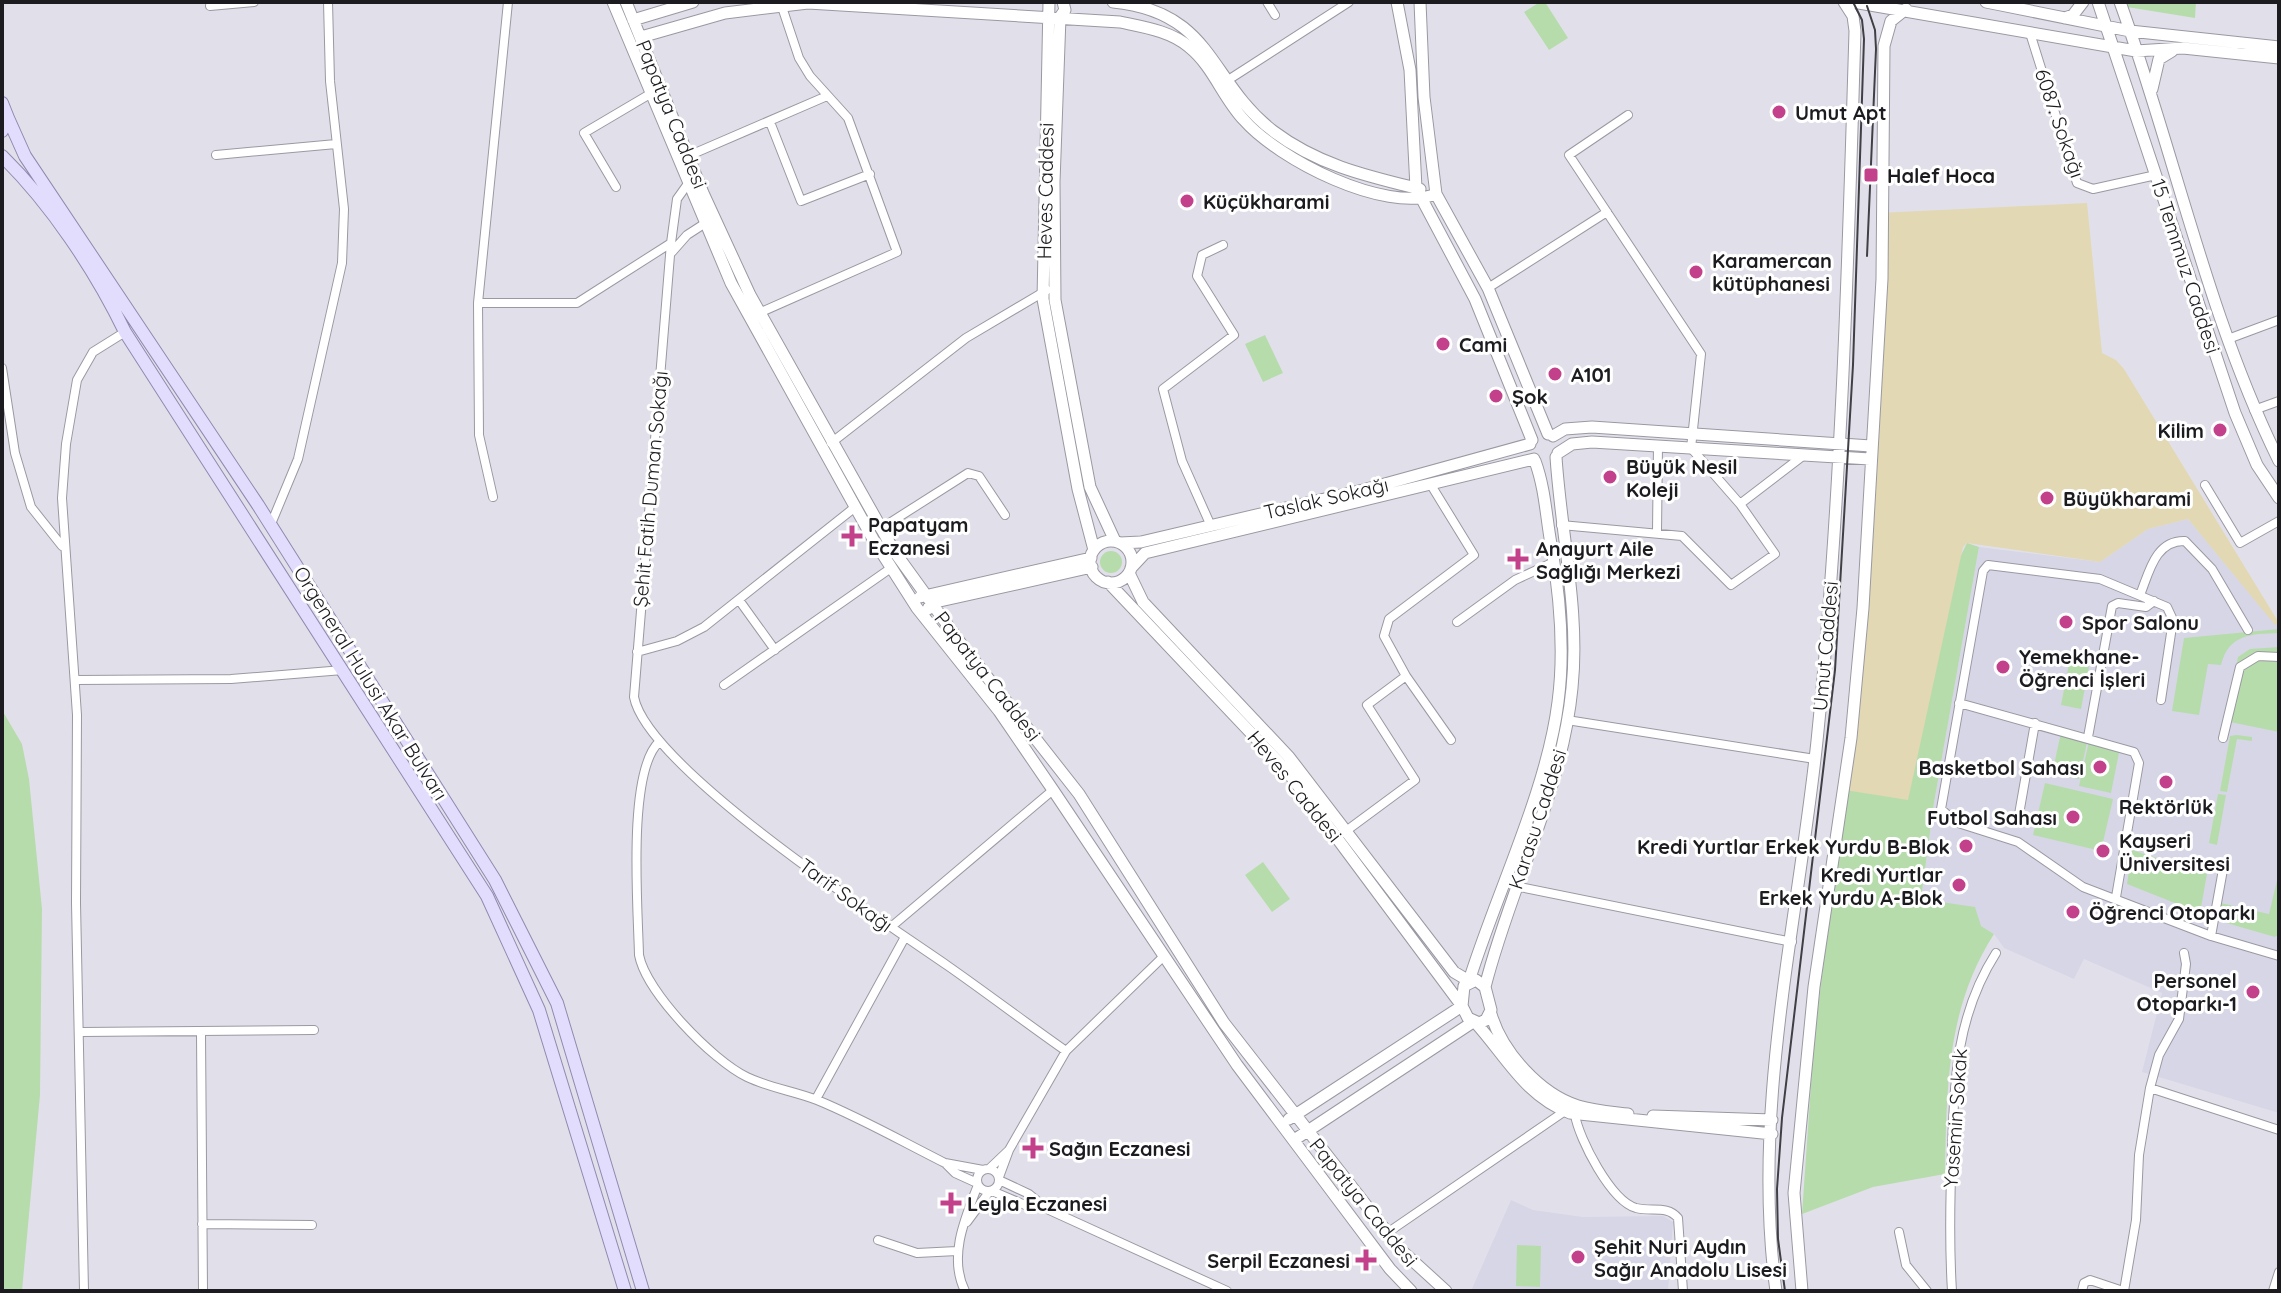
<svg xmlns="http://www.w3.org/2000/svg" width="2281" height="1293" font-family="Quicksand,sans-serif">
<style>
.built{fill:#d7d6e7}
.green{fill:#b7dcac}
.sand{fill:#e2d8b3}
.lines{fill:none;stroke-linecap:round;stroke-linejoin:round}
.street-casing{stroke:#9a99a2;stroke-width:10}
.secondary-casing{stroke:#9a99a2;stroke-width:13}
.primary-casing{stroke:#908aaf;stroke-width:14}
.street{stroke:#fff;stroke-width:8}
.secondary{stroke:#fff;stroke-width:11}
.primary{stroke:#e2dcfd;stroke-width:12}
.tram{stroke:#403f45;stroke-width:2}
.poi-dot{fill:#c2418a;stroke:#fff;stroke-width:3}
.labels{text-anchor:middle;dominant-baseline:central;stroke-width:6;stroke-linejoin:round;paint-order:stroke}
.poi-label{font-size:20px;font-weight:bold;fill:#1c1b1f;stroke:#fff;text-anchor:start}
.street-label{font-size:20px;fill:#1c1b1f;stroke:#fff}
</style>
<rect width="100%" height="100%" fill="#e1e0ea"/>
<!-- built -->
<path class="built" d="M2188,519L2275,624L2279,623V1113L2142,1072L2162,993L2084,959L2074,979L2004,948L1994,934L1981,926L1921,899L1934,803L1979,547L2100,562L2148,529Z
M1511,1200L1533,1210L1583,1217L1663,1216L1673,1222L1668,1291H1471Z"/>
<!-- green -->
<path class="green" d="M1540,2H1545L1568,38L1549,50L1524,12Z
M2125,2H2196L2195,18L2127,7Z
M1265,335L1283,373L1263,382L1245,344Z
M1967,543L1979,547L1934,803L1921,899L1975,907L1981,926L1994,934C1946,1009 1947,1088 1945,1174L1873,1187L1802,1214L1814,1041L1845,790Z
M1100 562a11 11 0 1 1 22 0a11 11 0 1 1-22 0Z
M2279,629V633C2251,634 2229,634 2221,665L2208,664L2199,715L2172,711L2184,638Z
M2279,647V732L2225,721L2238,657L2250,649Z
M2081,654L2091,656L2081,709L2061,705L2070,658L2079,659Z
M2,710L22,744L29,779L42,909L40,1095L22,1291H2Z
M2062,728L2089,734L2079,779L2052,774Z
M2237,735L2252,737V741L2237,739L2227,792L2220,791L2230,736Z
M2089,741L2120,748L2111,793L2079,786Z
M2045,783L2113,799L2101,851L2033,835Z
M2218,794L2226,795L2217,845L2209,843Z
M2132,850L2207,874L2200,913L2127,884Z
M1263,862L1290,899L1272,912L1245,875Z
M2279,872V934L2275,937L2216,920L2212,901L2269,914Z
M1517,1245L1541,1246L1540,1287L1516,1286Z"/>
<!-- sand -->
<path class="sand" d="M2087,203L2102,353L2116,360L2124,369L2279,623L2275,625L2188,519L2148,529L2100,562L1967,543L1963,547L1908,800L1845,790L1876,357L1878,213Z"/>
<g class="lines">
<defs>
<path id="street" d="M1267,2L1275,15
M210,6L254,2
M2030,33L2077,183L2093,189L2156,175
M1225,82L1349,2
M770,122L801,201L870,174
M216,155L336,144
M688,156L827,96
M687,185L677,199L671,243L634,697C647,767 883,921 948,966C988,994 1026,1023 1066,1051
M616,187L584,133L650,94
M672,252L687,235L704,224
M1488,288L1607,212
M478,303H577L671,243
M759,313L897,252L848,118L810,76L799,58L781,4
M2228,339L2279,320
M2,368L15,453L31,507L62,546
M2254,410L2279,401
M831,443L966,338L1047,290
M1431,485L1474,555L1389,619L1384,636L1406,676L1451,740
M2205,485L2240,543L2279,521
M493,497L479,435L478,303L508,2
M1740,504L1804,455
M271,524L298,459L342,263L344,209L330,81L328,2
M1561,525L1682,536L1731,585L1775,554L1740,504L1691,448L1701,354L1569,155L1628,115
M1211,526L1182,461L1163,389L1234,335L1197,276L1202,255L1223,245
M880,529L968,473L979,476L1005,515
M1657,532L1658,445
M2140,595C2149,573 2155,540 2185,541L2212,569L2248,630
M739,600L775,650
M1457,622L1515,580L1554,562
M637,652L677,641L704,627L854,508
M75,680L231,679L343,670
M724,685L891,568
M2161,700L2173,620L2167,607L2100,579L1988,565L1983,571L1941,809L1955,822L2018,842L2083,887L2211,936L2279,956
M1959,703L2134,752L2139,763L2116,897
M1567,720L1815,759
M2088,737L2112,606L2118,603L2146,607L2154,601
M2223,738L2240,667L2258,656L2279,657
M659,742C627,772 638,909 639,955C646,992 712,1060 747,1077C770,1088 794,1091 817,1100C861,1118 903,1142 945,1163L955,1173L977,1183
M2018,820L2035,723
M1346,831L1415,780L1367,705L1406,676
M1515,886L1792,942
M891,927L1053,790
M2211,936L2224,864
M81,1032L314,1030
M201,1034L203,1291
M2150,1088L2279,1130
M816,1099L905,937
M1575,1115C1579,1139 1611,1201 1636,1208C1652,1212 1667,1205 1678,1218L1683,1291
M945,1163L983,1170
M977 1180a11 11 0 1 1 22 0a11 11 0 1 1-22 0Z
M989,1169L1009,1150
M999,1177L1009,1150L1066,1051L1164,956
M999,1180L1029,1194L1046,1208
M992,1191L1025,1205L1047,1209L1227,1291
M967,1222L989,1192
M202,1224L312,1225
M1899,1232L1906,1265L1927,1291
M1387,1233L1565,1111
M878,1240L917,1253L957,1251
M84,1291L76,903L77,715L62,498L66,444L77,380L93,352L125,332
M965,1291C948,1257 965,1218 978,1185
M1952,1291C1949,1243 1950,1196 1952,1149C1954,1078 1957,1014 1996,953
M2082,1291L2084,1283L2090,1280L2123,1291
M2124,1291L2136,1220L2139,1155L2150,1088L2159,1055L2179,1019L2186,964L2184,953
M2273,1291L2279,1272"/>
<path id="secondary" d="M613,2L731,283L873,539L917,608L999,711L1053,790L1237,1065L1390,1269L1411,1291
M626,2L703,193L750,295L894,551L962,645L1079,794L1224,1023L1401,1250L1446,1291
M1049,2L1043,299L1078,489L1094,550
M1063,2L1065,10L1060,17L1054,182L1055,300L1090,487L1115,541
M1113,2C1214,12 1208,81 1273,131C1318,165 1367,176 1420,189
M1397,2L1410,70L1416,188L1475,299L1532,440
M1420,2L1424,97L1436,194L1488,288L1548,434
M1853,2L2136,51L2183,48L2279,58
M1986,2L2130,31L2279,47
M2098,2L2235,413L2257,465L2279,498
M2120,2C2175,154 2207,315 2279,461
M2065,18L2073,15L2083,2
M633,20L693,2
M641,37L725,13L808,3L1120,22C1143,27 1171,31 1189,47C1213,66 1223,98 1244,120C1278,159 1385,214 1436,194
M2152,89L2159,59L2172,51
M1553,436L1565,429L1592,427L1871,446
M1558,453L1572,444L1592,442L1870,459
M1090 562a21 21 0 1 1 42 0a21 21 0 1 1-42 0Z
M1120,543L1141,542L1363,490L1530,444
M1131,568L1145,553L1534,459
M1129,573L1143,602L1289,757L1454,972L1469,981C1496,894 1547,791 1558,702C1565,650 1560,596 1551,544C1546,516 1545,488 1535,461
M1108,582L1287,771L1462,1006L1289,1119
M920,597L1091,558
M928,609L931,603L1092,567
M1476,980L1485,987L1491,1010L1486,1020L1479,1023L1468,1018L1462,1006L1464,986Z
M1485,987C1510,887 1562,792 1572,688C1580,612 1561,534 1556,457
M1491,1014C1502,1052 1540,1094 1578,1106C1594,1111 1611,1112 1628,1114
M1475,1022C1506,1056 1525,1096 1570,1113L1772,1134
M1653,1116L1772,1120
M1294,1140L1473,1022
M1776,1291C1751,1109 1798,922 1817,741C1841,505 1848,268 1855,31L1853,16L1844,2
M1802,1291L1794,1193L1814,987L1851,738L1863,608L1882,279L1884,46L1891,21L1906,9"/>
<path id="primary" d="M2,103L8,118L2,131
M8,118L25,156L258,505L495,880L557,1003L643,1291
M2,156C51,204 95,270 125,332L487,896L539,1010L625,1291"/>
</defs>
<!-- street casing -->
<use href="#street" class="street-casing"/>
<!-- secondary casing -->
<use href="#secondary" class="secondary-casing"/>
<!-- primary casing -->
<use href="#primary" class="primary-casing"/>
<!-- street -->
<use href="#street" class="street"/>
<!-- secondary -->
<use href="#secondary" class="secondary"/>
<!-- primary -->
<use href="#primary" class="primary"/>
<!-- tram -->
<path class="tram" d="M1867,6L1875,30L1876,49L1867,256
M1785,1291L1778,1239L1777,1189L1782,1118L1835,670L1853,365L1864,39L1862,20L1853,2"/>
</g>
<!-- markers -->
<g class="poi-dot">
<circle cx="1779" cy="112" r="8"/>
<rect x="1863" y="167" width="16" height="16" rx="4"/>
<circle cx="1187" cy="201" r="8"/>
<circle cx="1696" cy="272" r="8"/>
<circle cx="1443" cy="344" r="8"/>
<circle cx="1555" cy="374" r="8"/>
<circle cx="1496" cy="396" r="8"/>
<circle cx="2220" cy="430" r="8"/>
<circle cx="1610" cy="477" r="8"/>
<circle cx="2047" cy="498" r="8"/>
<path d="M848 524h8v8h8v8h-8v8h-8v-8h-8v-8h8z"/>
<path d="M1514 547h8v8h8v8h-8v8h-8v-8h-8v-8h8z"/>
<circle cx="2066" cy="622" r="8"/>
<circle cx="2003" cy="667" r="8"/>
<circle cx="2100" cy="767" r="8"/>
<circle cx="2166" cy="782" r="8"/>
<circle cx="2073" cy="817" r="8"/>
<circle cx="1966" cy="846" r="8"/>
<circle cx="2103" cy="851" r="8"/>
<circle cx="1959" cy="885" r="8"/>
<circle cx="2073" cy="912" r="8"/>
<circle cx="2253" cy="992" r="8"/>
<path d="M1029 1136h8v8h8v8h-8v8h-8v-8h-8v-8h8z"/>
<path d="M947 1191h8v8h8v8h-8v8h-8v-8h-8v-8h8z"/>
<circle cx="1578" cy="1257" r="8"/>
<path d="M1362 1248h8v8h8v8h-8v8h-8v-8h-8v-8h8z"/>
</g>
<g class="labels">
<!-- poi labels -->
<g class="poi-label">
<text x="1795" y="112">Umut Apt</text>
<text x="1887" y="175">Halef Hoca</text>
<text x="1203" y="201">Küçükharami</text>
<text x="1712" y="260">Karamercan<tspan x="1712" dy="23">kütüphanesi</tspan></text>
<text x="1459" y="344">Cami</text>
<text x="1571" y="374">A101</text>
<text x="1512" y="396">Şok</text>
<text x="2204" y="430" text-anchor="end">Kilim</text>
<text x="1626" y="466">Büyük Nesil<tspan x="1626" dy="23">Koleji</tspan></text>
<text x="2063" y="498">Büyükharami</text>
<text x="868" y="524">Papatyam<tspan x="868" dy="23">Eczanesi</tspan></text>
<text x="1536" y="548">Anayurt Aile<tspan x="1536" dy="23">Sağlığı Merkezi</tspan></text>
<text x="2082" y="622">Spor Salonu</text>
<text x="2019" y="656">Yemekhane-<tspan x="2019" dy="23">Öğrenci İşleri</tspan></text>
<text x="2084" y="767" text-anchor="end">Basketbol Sahası</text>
<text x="2166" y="806" text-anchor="middle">Rektörlük</text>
<text x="2057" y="817" text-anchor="end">Futbol Sahası</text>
<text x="2119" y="840">Kayseri<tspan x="2119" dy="23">Üniversitesi</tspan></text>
<text x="1950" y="846" text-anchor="end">Kredi Yurtlar Erkek Yurdu B-Blok</text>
<text x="1943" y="874" text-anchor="end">Kredi Yurtlar<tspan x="1943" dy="23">Erkek Yurdu A-Blok</tspan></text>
<text x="2089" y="912">Öğrenci Otoparkı</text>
<text x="2237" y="980" text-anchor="end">Personel<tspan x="2237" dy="23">Otoparkı-1</tspan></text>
<text x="1049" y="1148">Sağın Eczanesi</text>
<text x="967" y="1203">Leyla Eczanesi</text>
<text x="1594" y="1246">Şehit Nuri Aydın<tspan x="1594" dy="23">Sağır Anadolu Lisesi</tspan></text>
<text x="1350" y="1260" text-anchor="end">Serpil Eczanesi</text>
</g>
<!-- street labels -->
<g class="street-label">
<text transform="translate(672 114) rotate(68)">Papatya Caddesi</text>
<text transform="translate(2060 123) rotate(71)">6087. Sokağı</text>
<text transform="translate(1045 191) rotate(-89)">Heves Caddesi</text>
<text transform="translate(2186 266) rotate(72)">15 Temmuz Caddesi</text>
<text transform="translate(650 489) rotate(-85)">Şehit Fatih Duman Sokağı</text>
<text transform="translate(1326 498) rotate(-13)">Taslak Sokağı</text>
<text transform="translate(1825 646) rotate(-85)">Umut Caddesi</text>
<text transform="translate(988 676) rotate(52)">Papatya Caddesi</text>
<text transform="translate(371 683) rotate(58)">Orgeneral Hulusi Akar Bulvarı</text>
<text transform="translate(1295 786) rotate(51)">Heves Caddesi</text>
<text transform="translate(1537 819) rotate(-72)">Karasu Caddesi</text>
<text transform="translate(846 895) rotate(36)">Tarif Sokağı</text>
<text transform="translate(1955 1118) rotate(-86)">Yasemin Sokak</text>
<text transform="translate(1364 1202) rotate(51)">Papatya Caddesi</text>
</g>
</g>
<!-- border -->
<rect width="2281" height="1293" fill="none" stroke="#1c1b1f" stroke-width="8"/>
</svg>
